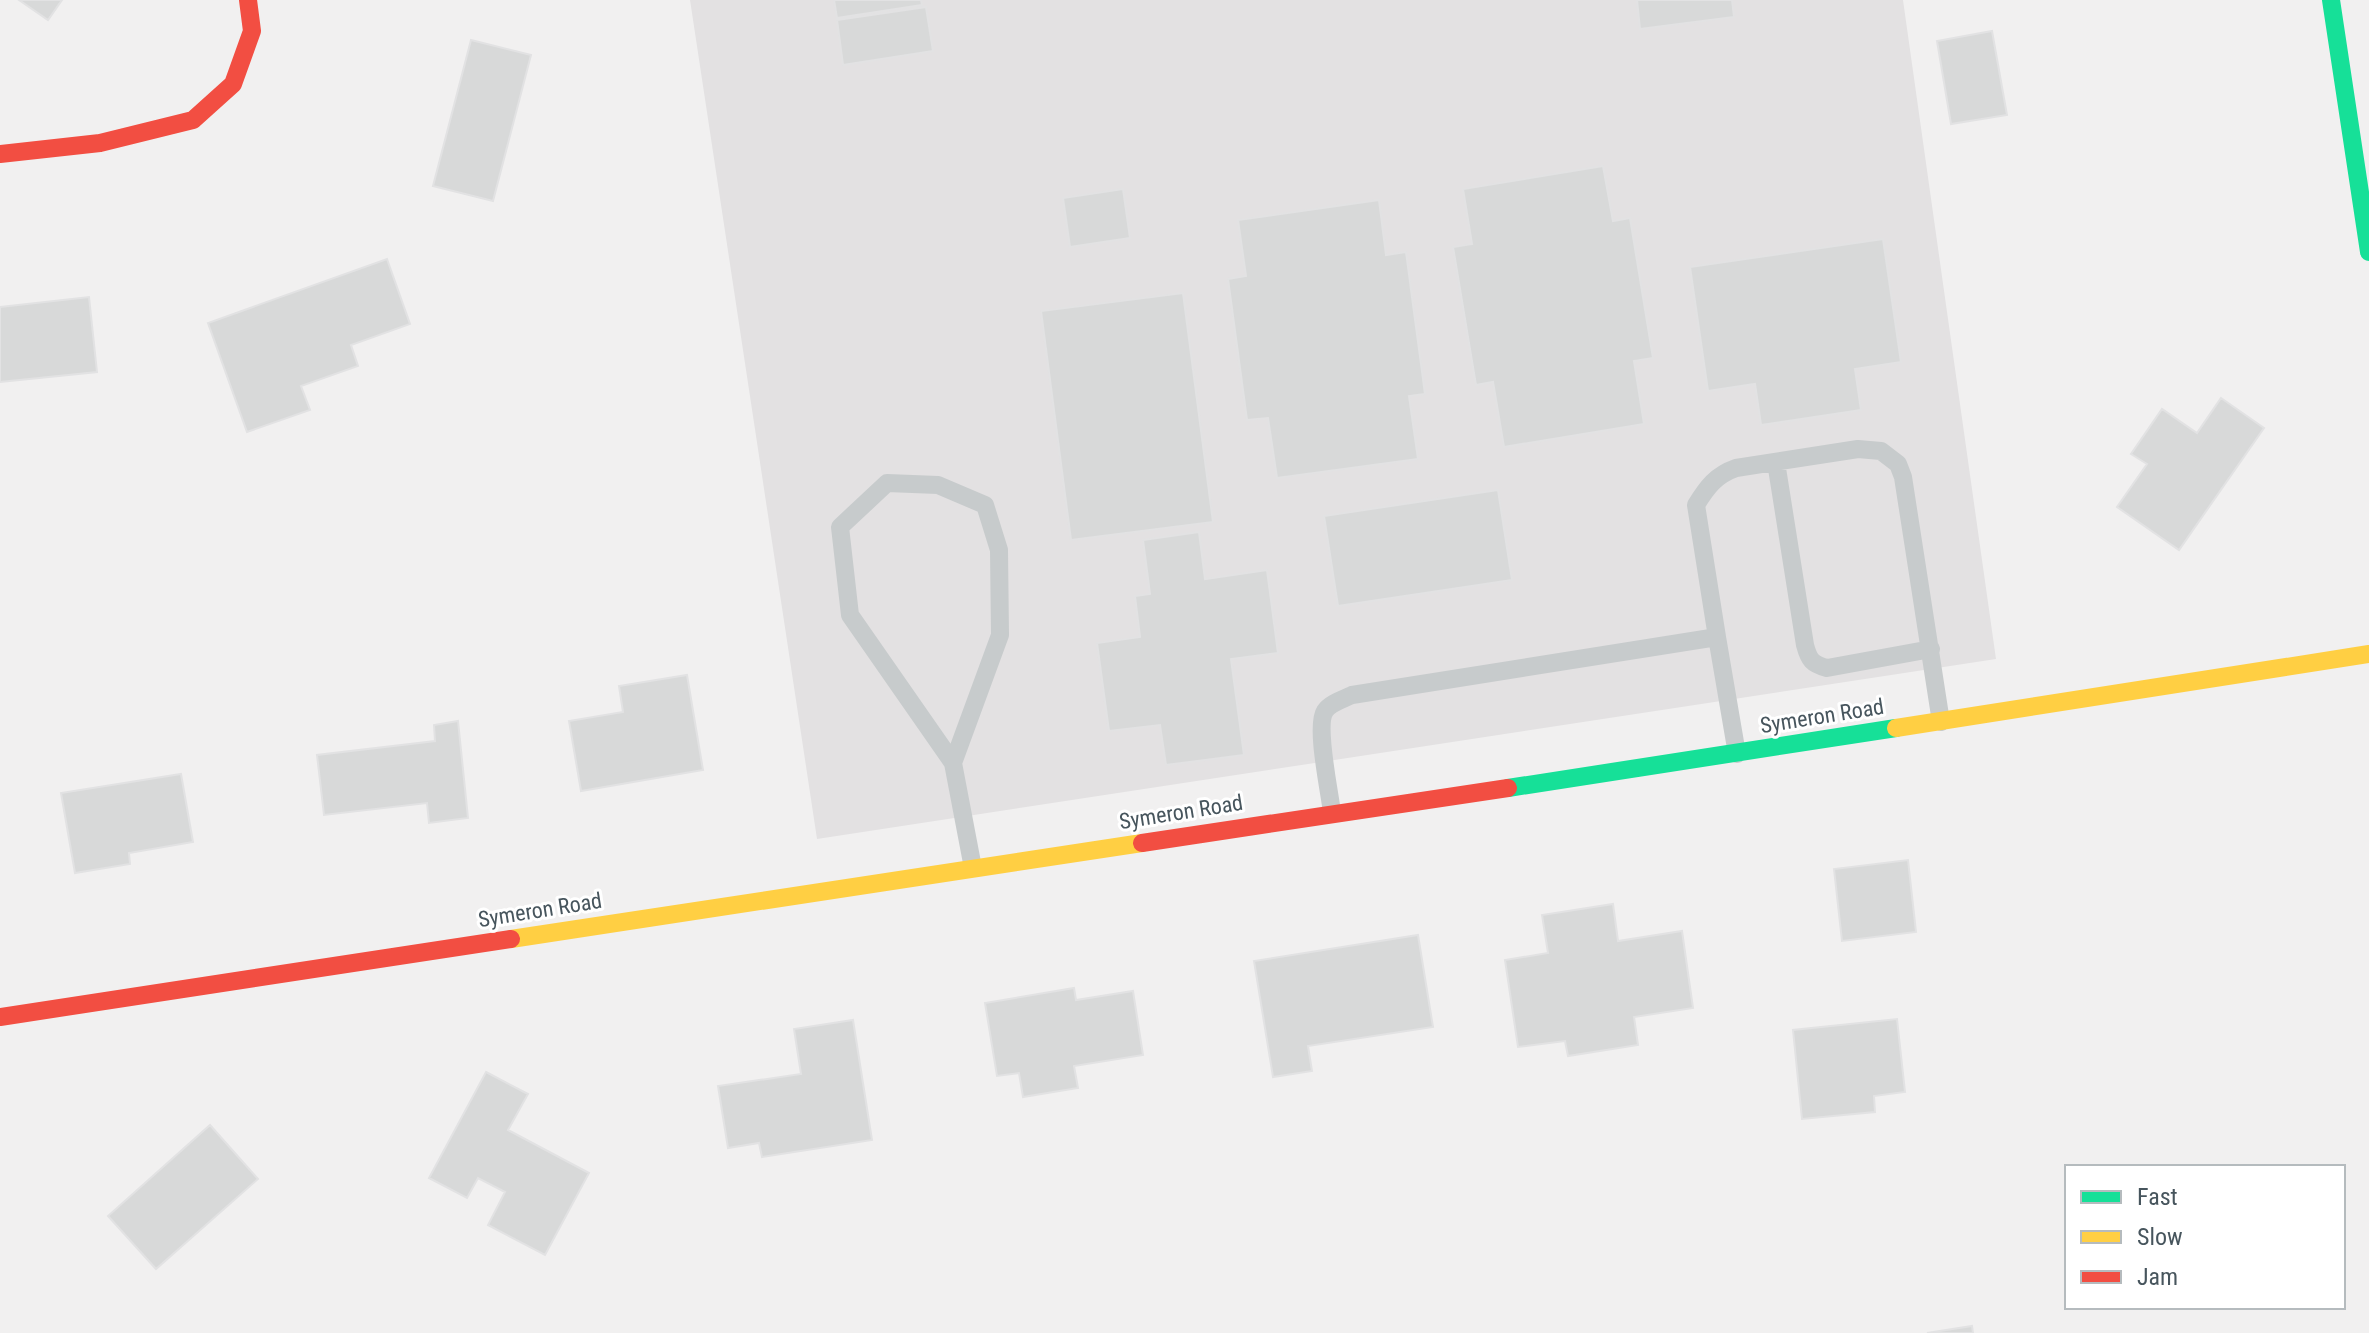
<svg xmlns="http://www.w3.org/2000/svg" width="2369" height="1333" font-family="'Roboto Condensed',sans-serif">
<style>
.education{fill:#e3e1e2}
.building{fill:#d8d9d9;stroke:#e2e2e3;stroke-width:2}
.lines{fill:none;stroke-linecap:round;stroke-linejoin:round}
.lane{stroke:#c7cbcc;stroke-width:18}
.fast{stroke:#16e098;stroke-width:18}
.slow{stroke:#ffcf43;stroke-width:18}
.jam{stroke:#f24e42;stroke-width:18}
.labels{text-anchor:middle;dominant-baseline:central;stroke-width:6;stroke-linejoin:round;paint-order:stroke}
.street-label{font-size:22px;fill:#47555d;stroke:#fff}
</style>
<rect width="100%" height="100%" fill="#f1f0f0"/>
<!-- education -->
<path class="education" d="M690,0H1903L1996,659L817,839Z"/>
<!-- building -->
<path class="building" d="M19,0H62L48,20Z
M834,0H921L922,5L837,18Z
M1637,0H1732L1734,17L1640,29Z
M926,7L933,51L843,65L837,20Z
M1992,31L2007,115L1951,124L1937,41Z
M471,40L531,55L493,201L433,186Z
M1603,166L1613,221L1630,218L1653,358L1634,361L1644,424L1504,447L1493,382L1476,385L1453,247L1472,244L1463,189Z
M1123,189L1130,238L1070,247L1063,198Z
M1379,200L1386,255L1406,252L1425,394L1409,396L1418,459L1277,478L1268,418L1247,420L1228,279L1246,276L1238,220Z
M1883,239L1901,362L1855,369L1861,410L1761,425L1755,384L1708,391L1690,267Z
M387,259L410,324L351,345L358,366L301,386L310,410L247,432L208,323Z
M1183,293L1213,522L1071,540L1041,311Z
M89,297L97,372L0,382V307Z
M2221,398L2264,428L2179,550L2117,507L2147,464L2131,454L2162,409L2197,433Z
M1498,490L1512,580L1338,606L1324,516Z
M1199,532L1205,579L1267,570L1278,653L1231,659L1244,755L1166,765L1160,725L1109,731L1097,643L1140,637L1135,596L1150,594L1143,540Z
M687,675L703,770L581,791L569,721L623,712L619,686Z
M458,721L468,818L429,823L427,803L324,815L317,755L435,741L434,725Z
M181,774L193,842L129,853L130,864L75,873L61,793Z
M1908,860L1916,932L1842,941L1834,869Z
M1613,904L1618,941L1682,931L1693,1008L1634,1017L1638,1045L1568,1056L1565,1041L1518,1047L1505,960L1548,953L1542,915Z
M1418,935L1433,1027L1308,1046L1312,1071L1273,1077L1254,961Z
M1074,988L1076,1000L1133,991L1143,1055L1074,1066L1078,1088L1023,1097L1019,1073L997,1076L985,1003Z
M1897,1019L1905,1092L1874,1096L1875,1112L1802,1119L1793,1030Z
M853,1020L872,1140L762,1157L759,1143L728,1148L718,1086L801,1074L794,1029Z
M486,1072L528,1094L508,1130L589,1173L545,1255L488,1225L505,1192L478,1178L467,1198L429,1178Z
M210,1125L258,1179L156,1269L108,1216Z
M1972,1326L1973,1333H1927Z"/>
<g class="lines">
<!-- lane -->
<path class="lane" d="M1776,462L1805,645C1809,660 1812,664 1827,668L1931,649
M1717,637L1737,754
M953,763L850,615L840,527L887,483L938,485L985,505L999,550L1000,635L953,763L973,868
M1332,813C1330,793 1315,726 1325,711C1330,703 1344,699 1352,695L1717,637L1696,505C1707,487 1716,475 1736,468L1858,449L1881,451L1898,464L1903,477L1941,722"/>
<!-- fast -->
<path class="fast" d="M2331,0L2369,252
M1508,788L1896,728"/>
<!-- slow -->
<path class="slow" d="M1896,728L2369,654
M511,939L1142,843"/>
<!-- jam -->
<path class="jam" d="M0,154L100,143L193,120L233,84L252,31L248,0
M1142,843L1508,788
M0,1017L511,939"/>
</g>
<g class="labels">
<!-- street labels -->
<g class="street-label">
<text transform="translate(1822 716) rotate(-9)">Symeron Road</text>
<text transform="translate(1181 812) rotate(-9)">Symeron Road</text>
<text transform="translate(540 910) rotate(-9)">Symeron Road</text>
</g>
</g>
<!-- legend -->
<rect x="2065" y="1165" width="280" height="144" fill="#ffffff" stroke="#b5bbbe" stroke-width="2"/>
<rect x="2081" y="1191" width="40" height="12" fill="#16e098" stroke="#b5bbbe" stroke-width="2"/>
<text x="2137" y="1205" font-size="24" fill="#47555d">Fast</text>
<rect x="2081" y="1231" width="40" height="12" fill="#ffcf43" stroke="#b5bbbe" stroke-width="2"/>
<text x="2137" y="1245" font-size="24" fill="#47555d">Slow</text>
<rect x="2081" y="1271" width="40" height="12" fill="#f24e42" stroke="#b5bbbe" stroke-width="2"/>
<text x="2137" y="1285" font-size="24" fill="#47555d">Jam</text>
</svg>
